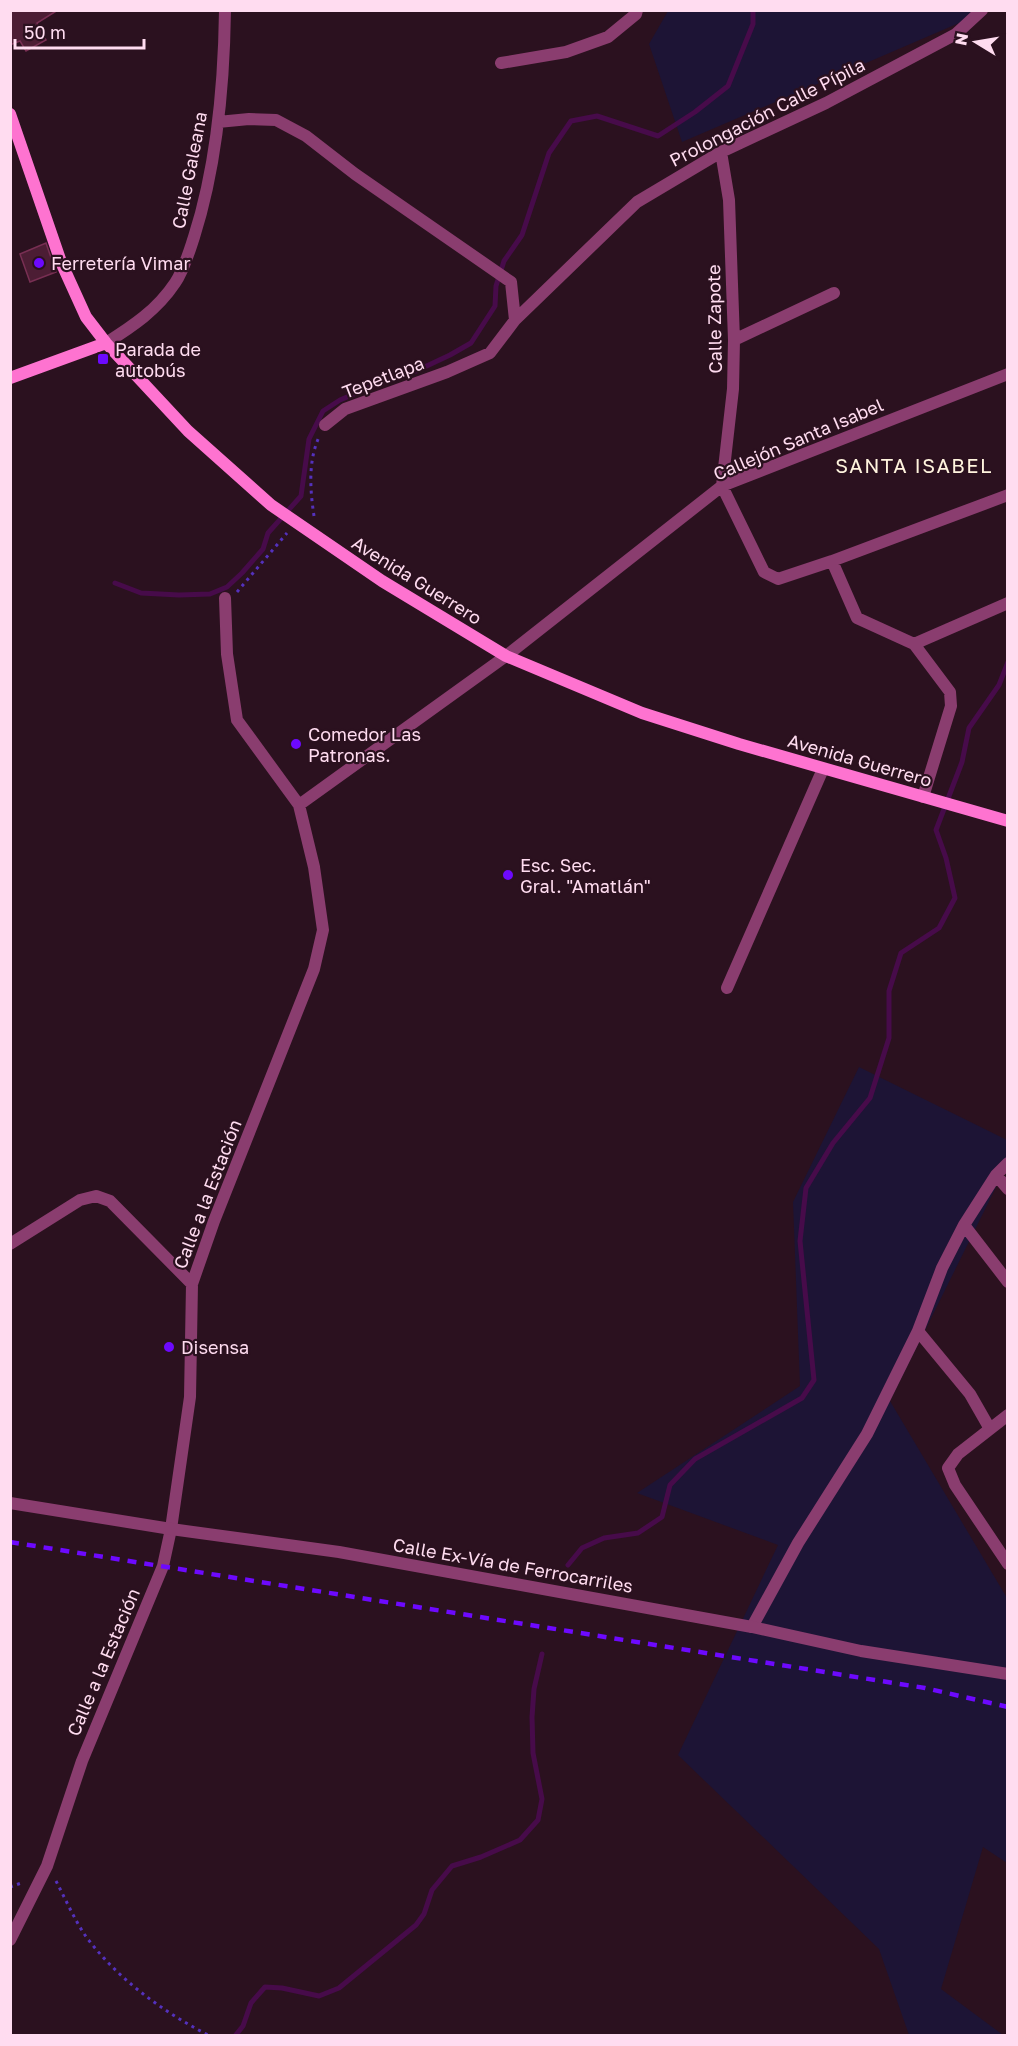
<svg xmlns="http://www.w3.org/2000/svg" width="1018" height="2046" font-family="'Golos Text',sans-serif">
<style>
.green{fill:#1d1435}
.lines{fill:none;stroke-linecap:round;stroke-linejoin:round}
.stream{stroke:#470b4a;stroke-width:5}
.building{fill:#4c1d34;stroke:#782f53;stroke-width:1.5}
.path{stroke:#5431bd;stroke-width:3;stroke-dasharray:3 4.5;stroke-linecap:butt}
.minor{stroke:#8a3d6f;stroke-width:12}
.tertiary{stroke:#8a3d6f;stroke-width:12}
.secondary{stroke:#fe73d0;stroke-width:12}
.rail{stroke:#6d09fe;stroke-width:4.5;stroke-dasharray:9 8;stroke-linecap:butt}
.poi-dot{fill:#6d09fe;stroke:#2b111f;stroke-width:2}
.labels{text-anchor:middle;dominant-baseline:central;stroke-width:4.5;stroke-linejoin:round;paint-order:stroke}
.street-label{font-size:18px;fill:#ffdcf0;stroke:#2b111f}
.poi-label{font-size:18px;fill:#ffdcf0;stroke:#2b111f;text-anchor:start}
.neighbourhood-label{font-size:20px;letter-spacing:1.5px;fill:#fff4de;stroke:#2b111f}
</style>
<rect width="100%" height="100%" fill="#2b111f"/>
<!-- green -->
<path class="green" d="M668,11H987L682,142L649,44Z
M859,1067L1007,1140V1165L890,1401L1007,1598V1863L983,1847L941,1989L1003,2035H909L879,1949L678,1755L778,1545L637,1493L800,1386L793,1202Z"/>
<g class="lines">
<!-- stream -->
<path class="stream" d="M115,583L141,593L179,595L210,594L227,587L242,573L263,549L268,533L301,496L309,439L323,411L340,400L377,384L416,371L450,355L471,343L495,306L496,286L504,261L522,235L549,153L571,121L597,116L658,136L695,112L728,86L753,24V10
M568,1565L582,1548L604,1538L638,1533L662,1517L670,1485L695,1459L802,1398L814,1380L800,1241L806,1188L833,1143L870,1098L889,1038V991L901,953L939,928L955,898L946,858L936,830L962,762L969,728L999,685L1008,662
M235,2036L243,2026L251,2003L265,1987L282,1988L319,1996L339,1988L416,1925L424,1914L432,1890L452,1866L481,1857L520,1840L538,1820L542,1799L533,1753L532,1717L534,1689L542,1654"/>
</g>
<!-- building -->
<path class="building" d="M10,10H58L37,23L46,40L26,51L20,41L10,45Z
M46,243L56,272L30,282L20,254Z"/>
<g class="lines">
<!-- path -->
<path class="path" d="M314,516C310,490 308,461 319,437
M237,592L287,533
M56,1881C66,1900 75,1921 87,1938C119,1980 163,2012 210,2036
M10,1887L24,1882"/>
<!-- minor -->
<path class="minor" d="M501,63L566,52L608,37L636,14L637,10
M218,122L249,119L276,120L306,136L355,174L511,282L515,320
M721,152L729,200L734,340L733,389L722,486L764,572L778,579L832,561L1008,495
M734,340L834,293
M106,343C133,326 157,310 175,283C184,270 189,252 194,237C217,165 224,86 225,10
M325,425L345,409L447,372L490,353L515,320L637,202L721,152L826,103L956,34L982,10
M832,561L857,618L914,644L950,692L951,706L923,797
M914,644L1008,603
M299,805L506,656L722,486L1008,374
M727,988L823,769
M996,1175L1008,1189
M964,1225L1008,1282
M10,1244L80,1200L96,1196L110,1201L192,1284
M918,1331L970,1394L990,1429
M1008,1415L958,1454L948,1468L955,1485L1008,1564
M752,1627L798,1543L867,1434L918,1331L942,1268L964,1225L996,1175L1008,1163
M10,1940L47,1866L82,1761L163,1566L171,1529L190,1397L192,1284L214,1221L314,969L323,930L314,867L299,805L237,720L227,654L225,598"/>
<!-- tertiary -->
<path class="tertiary" d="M10,1503L171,1529L339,1552L752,1627L861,1651L1008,1674"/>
<!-- secondary -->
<path class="secondary" d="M10,114L61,262L86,317L106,343L188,431L271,505L382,581L506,656L642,713L739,744L1008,821
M10,378L106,343"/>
<!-- rail -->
<path class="rail" d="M10,1542L925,1688L1008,1707"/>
</g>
<!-- markers -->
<g class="poi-dot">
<circle cx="39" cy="263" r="6"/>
<rect x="97" y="353" width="12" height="12" rx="3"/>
<circle cx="296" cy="744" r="6"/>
<circle cx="508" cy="875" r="6"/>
<circle cx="169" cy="1347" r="6"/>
</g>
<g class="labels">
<!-- street labels -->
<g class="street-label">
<text transform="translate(767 112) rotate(-27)">Prolongación Calle Pípila</text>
<text transform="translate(189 170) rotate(-79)">Calle Galeana</text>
<text transform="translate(714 319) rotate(-91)">Calle Zapote</text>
<text transform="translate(383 377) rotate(-21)">Tepetlapa</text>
<text transform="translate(798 439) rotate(-23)">Callejón Santa Isabel</text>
<text transform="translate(417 580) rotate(32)">Avenida Guerrero</text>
<text transform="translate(860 760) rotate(16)">Avenida Guerrero</text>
<text transform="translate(207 1194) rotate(-69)">Calle a la Estación</text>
<text transform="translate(513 1565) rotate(10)">Calle Ex-Vía de Ferrocarriles</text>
<text transform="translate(103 1662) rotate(-67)">Calle a la Estación</text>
</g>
<!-- poi labels -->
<g class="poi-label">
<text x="51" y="263">Ferretería Vimar</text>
<text x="115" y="349">Parada de<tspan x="115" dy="21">autobús</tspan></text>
<text x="308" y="734">Comedor Las<tspan x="308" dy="21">Patronas.</tspan></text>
<text x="520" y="865">Esc. Sec.<tspan x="520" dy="21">Gral. "Amatlán"</tspan></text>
<text x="181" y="1347">Disensa</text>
</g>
<!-- neighbourhood labels -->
<g class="neighbourhood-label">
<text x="914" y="465">SANTA ISABEL</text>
</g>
</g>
<!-- border -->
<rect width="1018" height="2046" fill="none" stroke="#ffdcf0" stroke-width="24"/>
<!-- north arrow -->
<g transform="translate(976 42) rotate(281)" stroke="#2b111f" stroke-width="4.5" paint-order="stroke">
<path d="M0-4.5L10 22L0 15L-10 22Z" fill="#ffdcf0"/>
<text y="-9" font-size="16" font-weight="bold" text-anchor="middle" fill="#ffdcf0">N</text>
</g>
<!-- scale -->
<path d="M15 39v9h129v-9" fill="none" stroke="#ffdcf0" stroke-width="3"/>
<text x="24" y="39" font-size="18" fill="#ffdcf0" stroke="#2b111f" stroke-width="4.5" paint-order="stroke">50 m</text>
</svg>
